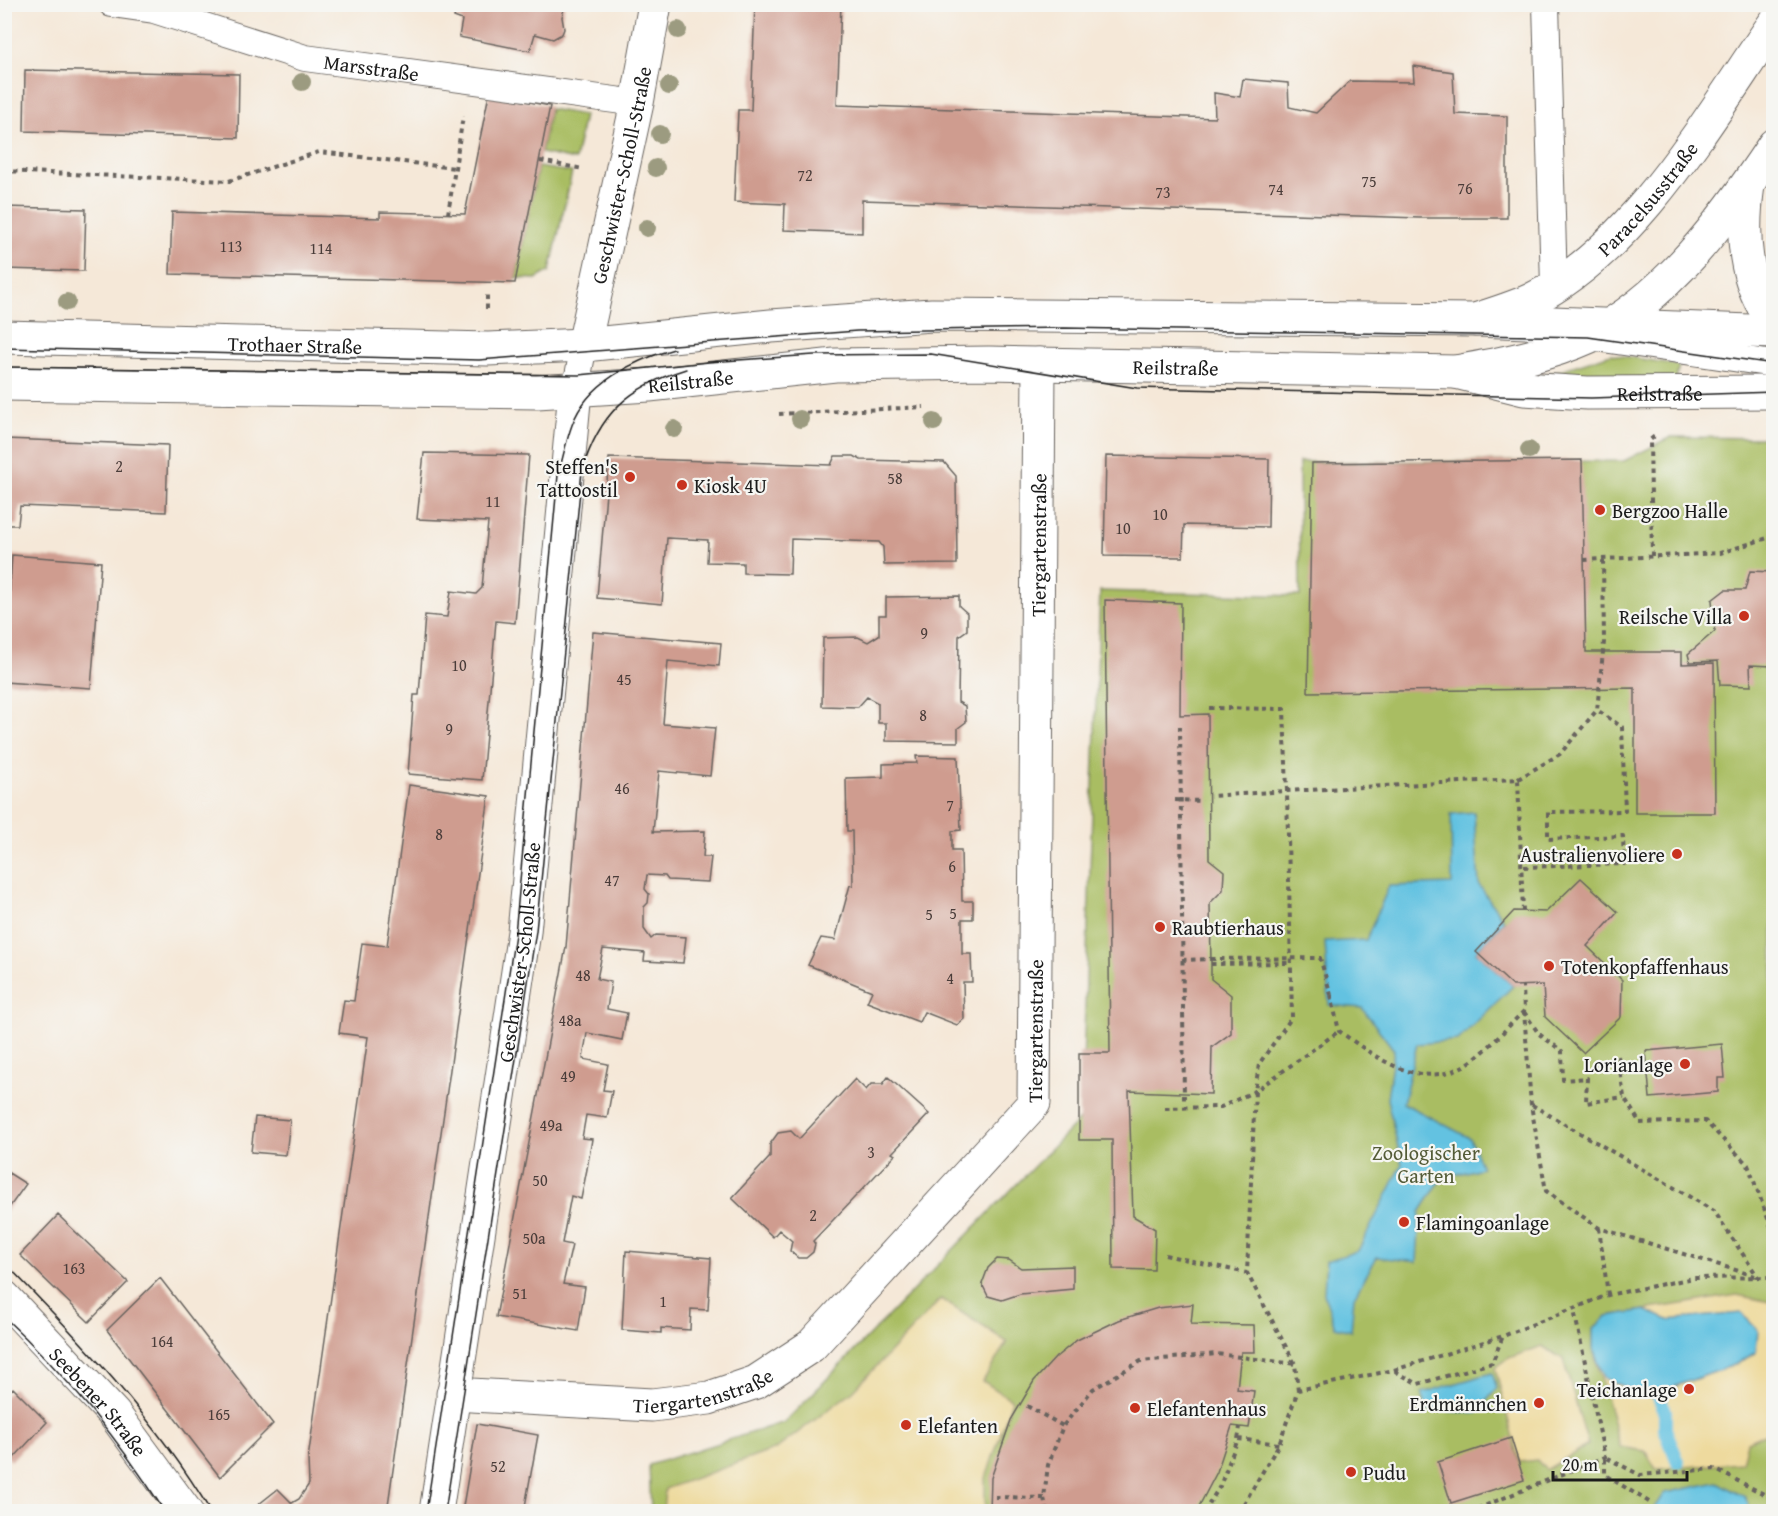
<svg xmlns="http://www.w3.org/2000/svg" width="1778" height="1516" font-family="'Gentium Book Plus',serif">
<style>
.green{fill:#a9bd62;stroke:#626c3f;stroke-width:1.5}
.sand{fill:#eeda9e;stroke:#857b5d;stroke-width:1.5}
.water{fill:#63c2e1;stroke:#406f7e;stroke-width:1.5}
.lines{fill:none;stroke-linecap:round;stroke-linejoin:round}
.stream{stroke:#63c2e1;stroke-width:14}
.building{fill:#cf9c8f}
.service-casing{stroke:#68635e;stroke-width:28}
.minor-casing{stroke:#68635e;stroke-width:35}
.tertiary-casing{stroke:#68635e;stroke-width:35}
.secondary-casing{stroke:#68635e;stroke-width:35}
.path{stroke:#68635e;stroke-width:4;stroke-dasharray:4.5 4.5;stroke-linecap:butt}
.service{stroke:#fff;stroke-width:26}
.minor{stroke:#fff;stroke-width:33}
.tertiary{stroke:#fff;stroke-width:33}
.secondary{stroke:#fff;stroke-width:33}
.tram{stroke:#1c1c1c;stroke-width:1.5}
.path-bridge{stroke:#68635e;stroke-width:4;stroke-dasharray:4.5 4.5;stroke-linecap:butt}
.tree{fill:#9c9b80}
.poi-dot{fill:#c8321e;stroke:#f6f6f2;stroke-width:2}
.labels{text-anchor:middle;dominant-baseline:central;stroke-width:4.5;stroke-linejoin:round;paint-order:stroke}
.number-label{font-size:16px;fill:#493c39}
.street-label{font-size:20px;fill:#1c1c1c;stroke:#f6f6f2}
.poi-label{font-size:20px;fill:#1c1c1c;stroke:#f6f6f2;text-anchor:start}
.park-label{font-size:20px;fill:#545c38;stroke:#f6f6f2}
</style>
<rect width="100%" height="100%" fill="#f6f6f2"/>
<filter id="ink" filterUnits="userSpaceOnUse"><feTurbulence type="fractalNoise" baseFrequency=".0167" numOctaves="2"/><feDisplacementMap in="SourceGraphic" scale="12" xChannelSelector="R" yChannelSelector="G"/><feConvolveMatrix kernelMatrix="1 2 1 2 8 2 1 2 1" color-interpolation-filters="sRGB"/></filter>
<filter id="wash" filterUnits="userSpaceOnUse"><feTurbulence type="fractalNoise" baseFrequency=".008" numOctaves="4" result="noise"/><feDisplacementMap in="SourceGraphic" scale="24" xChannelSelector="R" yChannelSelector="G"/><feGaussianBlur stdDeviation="1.35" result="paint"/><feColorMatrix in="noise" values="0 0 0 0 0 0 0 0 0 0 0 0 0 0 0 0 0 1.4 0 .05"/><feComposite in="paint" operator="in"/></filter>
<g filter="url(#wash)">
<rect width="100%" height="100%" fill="#f5e8d8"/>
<!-- green -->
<path class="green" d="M550,109L584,115L575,160L541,153Z
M538,167L572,172L550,271L536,279L516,278Z
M1611,354L1679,365L1676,379L1536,378Z
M1671,437L1773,438V1511L651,1512L649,1465L785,1422L1081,1118L1100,591L1300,596L1299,462L1624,461Z"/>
<!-- sand -->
<path class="sand" d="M1737,1295L1770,1302L1774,1305L1773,1430L1747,1442L1742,1463L1656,1469L1645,1451L1620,1447L1593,1349V1329L1607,1316Z
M941,1299L1007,1342L983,1381L1012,1400L985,1481V1511H663L665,1489L776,1449L853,1391Z
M1542,1346L1563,1359L1588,1445L1546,1470L1537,1460L1519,1462L1495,1368L1509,1358Z"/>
<!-- water -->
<path class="water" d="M1474,812L1479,885L1504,921L1476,952L1513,986L1458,1040L1417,1044L1403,1103L1470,1138L1482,1168L1442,1178L1420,1212L1417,1262L1377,1257L1354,1297L1351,1331L1335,1327L1324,1294L1326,1261L1358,1251L1402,1165L1387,1099L1394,1050L1362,1008L1329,1005L1325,942L1366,940L1389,886L1452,884L1451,814Z
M1645,1310L1668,1320L1741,1313L1758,1330L1756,1352L1737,1364L1673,1387L1651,1398L1604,1378L1593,1349V1329L1607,1316Z
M1492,1373L1497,1388L1477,1413L1427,1410L1422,1393Z
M1717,1482L1745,1497L1751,1511H1653L1665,1493Z"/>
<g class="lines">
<!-- stream -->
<path class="stream" d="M1659,1397L1665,1411V1429L1678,1462"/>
</g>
<g id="blocks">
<!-- building -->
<path class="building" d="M457,4H565L562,17L564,29L562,34L553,39L535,34L530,51L459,37L462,20L454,17Z
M755,4H841L837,105L1215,118L1214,93L1240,97L1243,79L1288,83L1289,107L1316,113L1350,81L1414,82L1413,66L1453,72L1455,114L1507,116V218H1420L862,200V233L784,230L785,204L734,202L738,110H751Z
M25,70L239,74L238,138L24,131Z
M489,94L550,106L515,283L170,274L172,212L380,218V212L465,214Z
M4,207L86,209L84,271L4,269Z
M5,439L168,445L166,512L20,506L18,525H5Z
M424,453L529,455L515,623L496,621L482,780L408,774L414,695H419L425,615L447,617L451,591L476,594L482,588L488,522L417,519Z
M835,456H854L861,460L944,462L956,476L957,564L884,565L883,547L879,542L791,539L790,574L743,573V563L707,562L708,540L667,538L662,604L597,598L609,458L831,465Z
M1106,456L1269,459L1268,527L1184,525L1183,557L1104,556Z
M1582,460L1586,652H1682V664L1714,663L1715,813H1635V688L1308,692L1312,463Z
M12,555L101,562L91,688L4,682Z
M1750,571L1773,572V666L1750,665L1751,686L1720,685L1718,661L1690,662L1688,654L1715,631L1712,600L1725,590H1745Z
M959,596V606L967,613V630L959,636L958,702L965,706L966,722L958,728V742L886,741V723H878V703L867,697L858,707L822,706L823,638L858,637L868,642L879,635V615H886V597Z
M1105,600L1181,603L1180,715L1208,714L1209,859L1224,871L1223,890L1210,903L1211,964V979L1231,995V1033L1212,1047L1211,1094L1129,1091L1133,1216L1155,1229L1154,1270L1113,1269L1112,1140H1079V1053H1110Z
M593,632L721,643L719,666L668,661L663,724L715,728L710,776L659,771L653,832L705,831L703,857H711L708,882L668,880L665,876L647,875L645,889L649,894L648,903L644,907V929L651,939L656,935L686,937L683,963L644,961L645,953L603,949L597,979L611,982L607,1009L627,1013L622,1040L587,1033L583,1059L608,1064L603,1090L612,1091L607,1118L586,1115L582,1138L592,1139L587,1169L581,1199L571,1196L562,1243L572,1245L563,1284L585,1287L578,1331L496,1317L566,947Z
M916,756L958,757L961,830L952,831V850H961L962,901H973V919H962V954H971L972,982H963L964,1019L957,1025L924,1012L919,1022L867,1002L872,991L808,965L821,938L835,940L850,885L853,886L852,831H847L846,778L883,777V764L917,763Z
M409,785L489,796L387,1512H249L278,1489L292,1503L299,1499L309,1484L308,1459L368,1037L339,1033L344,1000L354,1001L362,943L387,946Z
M1581,878L1618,912L1587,946L1622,980L1621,1017L1583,1053L1545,1017L1543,985L1513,986L1476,952L1514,911L1546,912Z
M1722,1044L1725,1078H1718V1092L1650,1098L1646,1051Z
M888,1077L929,1114L892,1153L895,1155L813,1241L815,1244L813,1252L806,1258H798L790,1251L792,1241L779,1230L773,1237L732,1198L770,1157V1144L778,1133L791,1131L799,1139L855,1079L866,1090L871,1084H883Z
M255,1117L290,1120L286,1155L251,1152Z
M4,1170L26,1184L4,1215Z
M58,1215L128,1282L89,1322L20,1255Z
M626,1251L711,1258L708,1310L691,1309L690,1330L661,1328V1333L622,1330Z
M997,1259L1009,1260L1021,1268L1073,1266V1289L1020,1294L1002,1300L988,1296L982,1284L988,1268Z
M160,1278L273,1424L220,1477L107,1330Z
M1193,1304L1191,1324L1254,1325L1255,1352H1241L1237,1389L1254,1391L1249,1428L1232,1426L1217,1472L1196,1512H990L991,1478L1011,1420L1034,1381L1056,1357L1077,1340L1119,1320L1158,1308Z
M13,1388L47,1422L11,1461L4,1453V1397Z
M477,1424L538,1435L524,1512H462Z
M1511,1438L1524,1480L1451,1503L1438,1462Z"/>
</g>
</g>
<g filter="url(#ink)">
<use href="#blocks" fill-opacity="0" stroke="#68635e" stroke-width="1.5"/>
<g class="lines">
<defs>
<g id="service">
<path id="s1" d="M112,4L154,10L305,58L637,103"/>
<path d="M1546,4L1554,286"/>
<path d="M1596,338L1774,364"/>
<path d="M575,391L584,345"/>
</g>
<g id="minor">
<path id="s2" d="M584,345L637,103L655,4"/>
<path id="s3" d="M453,1394L652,1405L709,1398L756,1382L811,1346L1034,1103L1039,364"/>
<path id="s4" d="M436,1512L524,932L575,391"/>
</g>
<g id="tertiary">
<path d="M1748,185C1741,234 1743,282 1774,322"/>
<path d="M1477,320L1774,332"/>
<path id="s5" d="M1456,372L1524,389L1587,393L1774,392"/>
<path id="s6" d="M4,1297L114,1414L186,1512"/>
</g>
<g id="secondary">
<path id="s7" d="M4,337L488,349L584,345L771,326L932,315L1475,320C1494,314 1513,308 1531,300C1634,250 1710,116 1774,24"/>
<path id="s8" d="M4,384L537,392L649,385L835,365L989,363L1456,372C1501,364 1546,356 1588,337C1666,300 1727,216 1774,145"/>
</g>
</defs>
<!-- service casing -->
<use href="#service" class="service-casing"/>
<!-- minor casing -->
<use href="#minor" class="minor-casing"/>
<!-- tertiary casing -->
<use href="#tertiary" class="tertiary-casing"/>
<!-- secondary casing -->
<use href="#secondary" class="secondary-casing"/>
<!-- path -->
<path class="path" d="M540,161L583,169
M4,171L229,181L319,152L454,168
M448,214L463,116
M487,309V292
M779,414L924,407
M1652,556L1650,440L1657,434
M1584,560L1720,553L1774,536
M1209,708L1284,709L1287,791L1210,796
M1180,726L1184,1101
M1518,779L1560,754L1597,710L1604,642L1603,558
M1175,800L1202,801
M1524,867L1624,864L1623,836L1548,839V812L1625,811L1622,727L1597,710
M1182,960L1211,959
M1211,964L1289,963
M1331,995L1339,1031C1380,1060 1424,1095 1473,1060C1491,1047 1507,1027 1524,1011L1523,986
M1524,1011L1531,1105L1546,1191L1599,1228L1755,1276
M1524,1012L1539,1034L1562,1051L1563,1080L1587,1078L1586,1103L1624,1097
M1618,1056L1624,1097L1640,1123L1705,1121L1748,1165L1774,1235
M1532,1105L1714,1211L1758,1277
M1165,1108L1221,1107L1255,1091L1339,1031
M1599,1228L1608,1295
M1165,1255L1247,1273
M1395,1371L1418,1384L1492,1363L1503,1336
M1298,1390L1295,1364L1247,1273L1255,1091L1259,1064L1292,1017L1287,791L1518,779L1523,912
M1027,1406L1063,1426
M1238,1439L1240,1427
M995,1497L1044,1498
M1649,1502L1605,1475V1457L1640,1475L1714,1469L1774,1499
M1047,1512L1044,1498L1048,1465L1063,1426L1093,1389L1141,1361L1217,1354L1295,1364
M1204,1512L1220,1486L1238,1439L1279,1444
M1239,1512L1279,1444L1298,1390L1394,1370L1503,1336L1608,1295L1694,1278L1774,1277
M1469,1512L1605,1457L1574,1310"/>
<!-- service -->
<use href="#service" class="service"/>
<!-- minor -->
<use href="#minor" class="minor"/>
<!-- tertiary -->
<use href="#tertiary" class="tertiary"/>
<!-- secondary -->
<use href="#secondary" class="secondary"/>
<!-- tram -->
<path class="tram" d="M4,348L479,360L857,331L1064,328L1588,337L1774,364
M4,367L579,375L709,362L814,355L931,354L1137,388L1591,398L1774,392
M4,1262C80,1340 155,1418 211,1512
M4,1317C66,1375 120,1441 165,1512
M426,1512L515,934L558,475C563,458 566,441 572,425C587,383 634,360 674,349
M445,1512L536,931L582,471C599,414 628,387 686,369"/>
<!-- path-bridge -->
<path class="path-bridge" d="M1211,959L1320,958L1331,995"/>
</g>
<!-- trees -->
<g class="tree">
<circle cx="678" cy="30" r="9"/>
<circle cx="302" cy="82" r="9"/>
<circle cx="669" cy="86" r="9"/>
<circle cx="660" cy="134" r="9"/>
<circle cx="656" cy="168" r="9"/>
<circle cx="647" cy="228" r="9"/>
<circle cx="67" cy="302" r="9"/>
<circle cx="800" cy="419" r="9"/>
<circle cx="934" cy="422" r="9"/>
<circle cx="674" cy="429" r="9"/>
<circle cx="1529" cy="450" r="9"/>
</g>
</g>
<!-- markers -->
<g class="poi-dot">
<circle cx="630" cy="477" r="6"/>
<circle cx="682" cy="485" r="6"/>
<circle cx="1600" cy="510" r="6"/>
<circle cx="1744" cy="616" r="6"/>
<circle cx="1677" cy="854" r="6"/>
<circle cx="1160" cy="927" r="6"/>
<circle cx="1549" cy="966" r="6"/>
<circle cx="1685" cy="1064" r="6"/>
<circle cx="1404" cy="1222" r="6"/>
<circle cx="1689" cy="1389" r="6"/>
<circle cx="1539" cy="1403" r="6"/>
<circle cx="1135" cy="1408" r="6"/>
<circle cx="906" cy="1425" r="6"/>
<circle cx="1351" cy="1472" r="6"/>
</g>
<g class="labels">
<!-- number labels -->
<g class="number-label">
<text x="805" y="175">72</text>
<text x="1369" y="181">75</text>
<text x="1465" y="188">76</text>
<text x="1276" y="189">74</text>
<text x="1163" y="192">73</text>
<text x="231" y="246">113</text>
<text x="321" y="248">114</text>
<text x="119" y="466">2</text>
<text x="895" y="478">58</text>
<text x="493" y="501">11</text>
<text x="1160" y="514">10</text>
<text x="1123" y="528">10</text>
<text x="924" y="633">9</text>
<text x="459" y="665">10</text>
<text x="624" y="679">45</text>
<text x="923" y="715">8</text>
<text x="449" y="729">9</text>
<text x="622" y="788">46</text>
<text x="950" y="805">7</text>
<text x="439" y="834">8</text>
<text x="952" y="866">6</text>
<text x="612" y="880">47</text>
<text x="953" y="913">5</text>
<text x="929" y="914">5</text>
<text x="583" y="975">48</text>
<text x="950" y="978">4</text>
<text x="570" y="1020">48a</text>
<text x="568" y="1076">49</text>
<text x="551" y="1125">49a</text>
<text x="871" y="1152">3</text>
<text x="540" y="1180">50</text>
<text x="813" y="1215">2</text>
<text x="534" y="1238">50a</text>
<text x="74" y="1268">163</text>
<text x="520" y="1293">51</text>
<text x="663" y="1301">1</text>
<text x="162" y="1341">164</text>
<text x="219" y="1414">165</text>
<text x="498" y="1466">52</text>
</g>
<!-- street labels -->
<g class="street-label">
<text stroke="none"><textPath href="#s1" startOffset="268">Marsstraße</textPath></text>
<text stroke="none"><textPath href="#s2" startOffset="174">Geschwister-Scholl-Straße</textPath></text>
<text stroke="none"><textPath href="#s7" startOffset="1688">Paracelsusstraße</textPath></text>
<text stroke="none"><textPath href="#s7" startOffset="291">Trothaer Straße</textPath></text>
<text stroke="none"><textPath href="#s8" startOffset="1173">Reilstraße</textPath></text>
<text stroke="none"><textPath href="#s8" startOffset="687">Reilstraße</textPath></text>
<text stroke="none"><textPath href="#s5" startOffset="206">Reilstraße</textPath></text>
<text stroke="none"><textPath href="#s3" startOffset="1260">Tiergartenstraße</textPath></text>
<text stroke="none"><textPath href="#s4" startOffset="566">Geschwister-Scholl-Straße</textPath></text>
<text stroke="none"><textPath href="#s3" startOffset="774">Tiergartenstraße</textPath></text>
<text stroke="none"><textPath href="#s3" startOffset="252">Tiergartenstraße</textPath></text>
<text stroke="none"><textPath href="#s6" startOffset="141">Seebener Straße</textPath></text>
</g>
<!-- poi labels -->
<g class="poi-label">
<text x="618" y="466" text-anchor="end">Steffen's<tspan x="618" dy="23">Tattoostil</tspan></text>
<text x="694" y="485">Kiosk 4U</text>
<text x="1612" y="510">Bergzoo Halle</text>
<text x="1732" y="616" text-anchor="end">Reilsche Villa</text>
<text x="1665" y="854" text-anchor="end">Australienvoliere</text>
<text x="1172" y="927">Raubtierhaus</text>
<text x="1561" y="966">Totenkopfaffenhaus</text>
<text x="1673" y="1064" text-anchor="end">Lorianlage</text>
<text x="1416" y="1222">Flamingoanlage</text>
<text x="1677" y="1389" text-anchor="end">Teichanlage</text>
<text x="1527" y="1403" text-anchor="end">Erdmännchen</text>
<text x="1147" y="1408">Elefantenhaus</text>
<text x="918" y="1425">Elefanten</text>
<text x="1363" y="1472">Pudu</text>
</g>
<!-- park labels -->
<g class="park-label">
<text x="1426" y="1152">Zoologischer<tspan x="1426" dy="23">Garten</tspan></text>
</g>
</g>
<!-- margin -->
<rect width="1778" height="1516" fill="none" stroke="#f6f6f2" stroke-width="24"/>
<!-- scale -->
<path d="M1553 1471v9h134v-9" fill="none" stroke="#1c1c1c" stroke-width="3"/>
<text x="1562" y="1471" font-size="18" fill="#1c1c1c" stroke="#f6f6f2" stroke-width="4.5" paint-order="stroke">20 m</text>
</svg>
